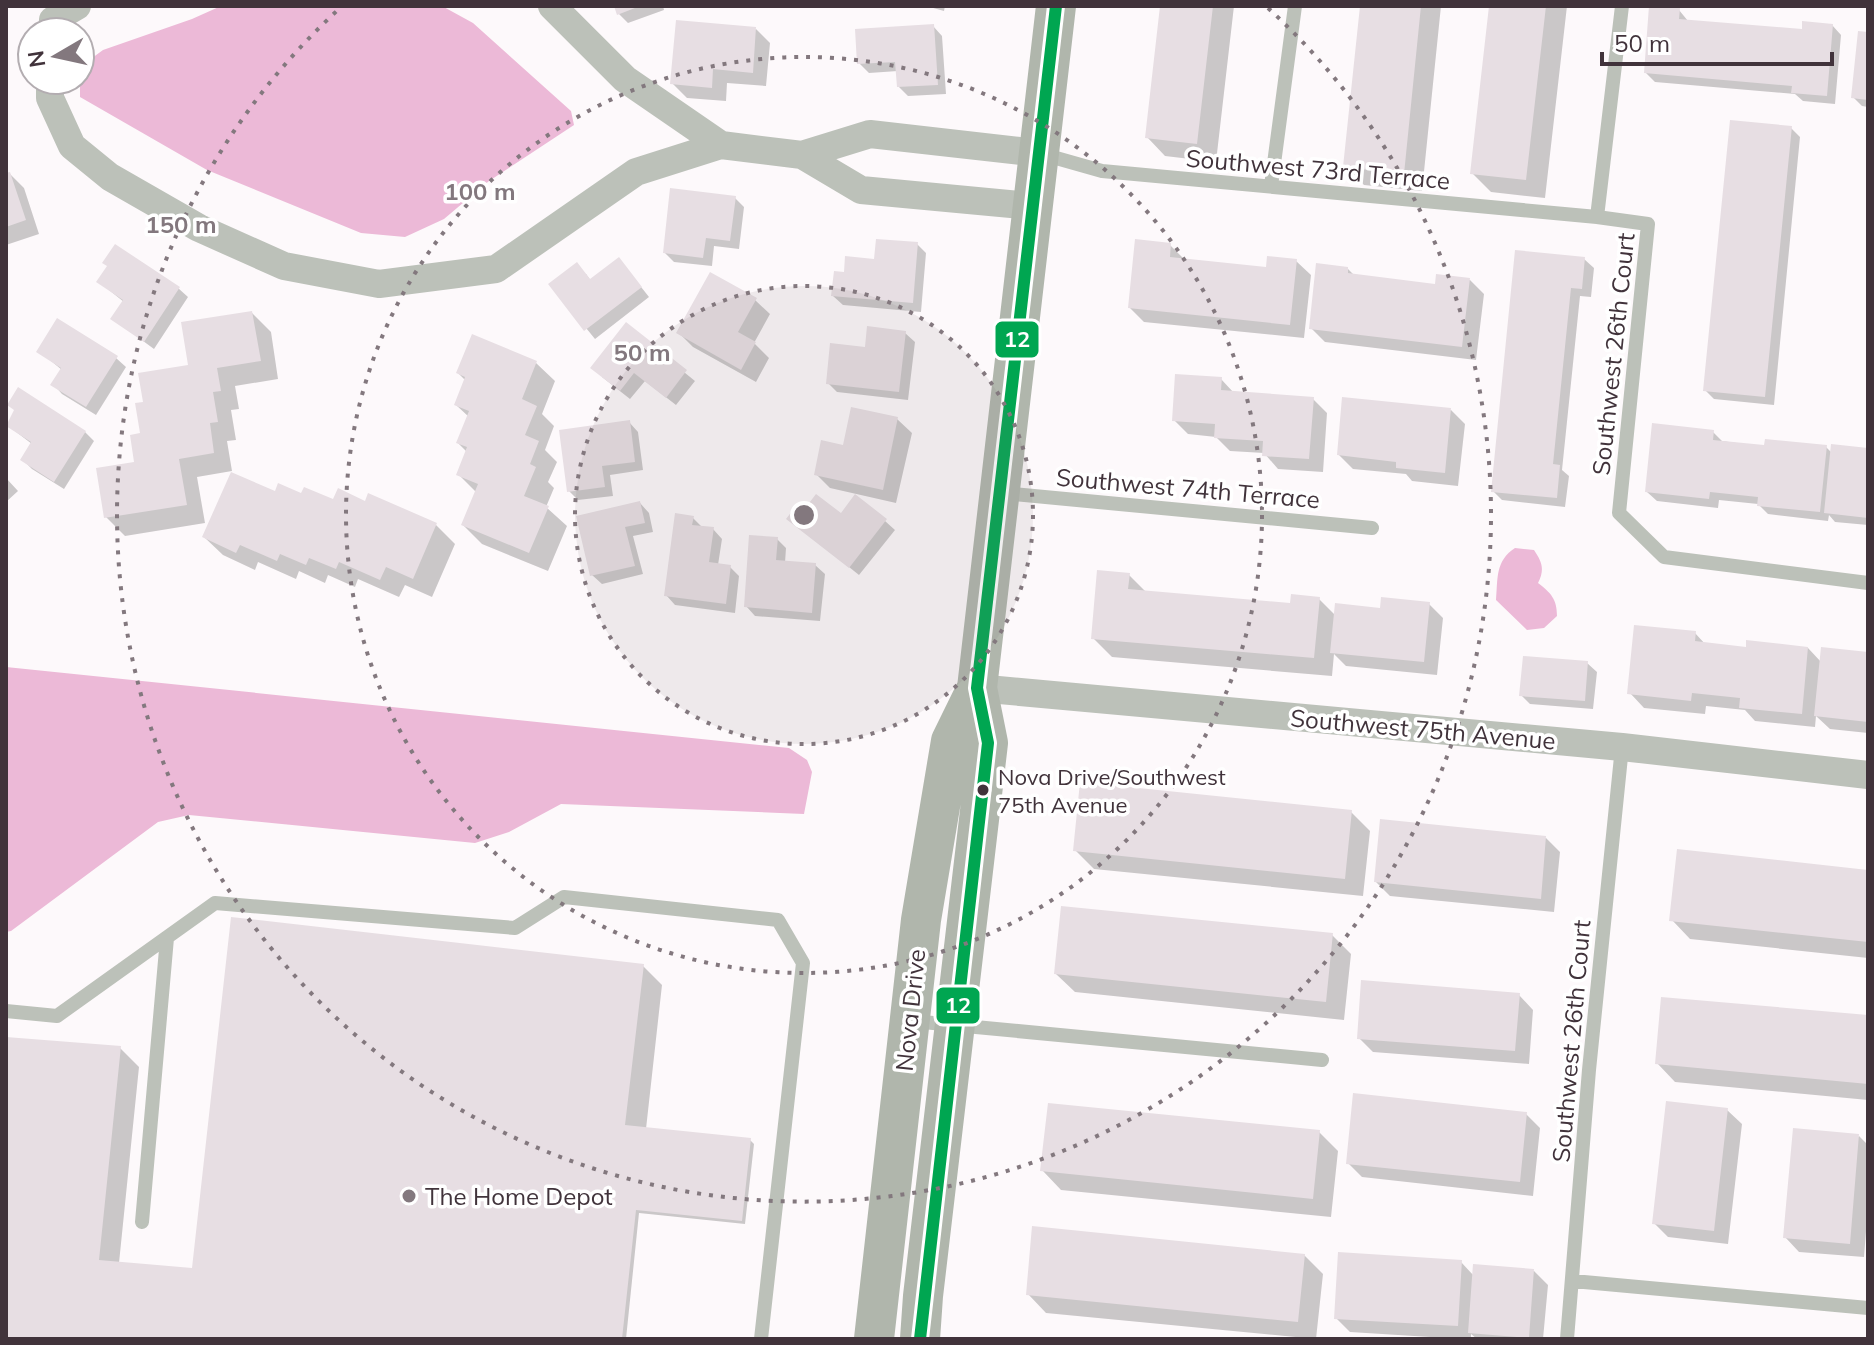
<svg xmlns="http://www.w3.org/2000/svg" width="1874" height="1345" font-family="Mulish,sans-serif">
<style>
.water{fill:#ecb9d7}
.shadow{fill:#0003}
.building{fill:#e7dee3}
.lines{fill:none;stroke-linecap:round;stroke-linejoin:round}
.lane{stroke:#bcc1b9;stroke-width:14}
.street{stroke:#bcc1b9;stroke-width:28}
.secondary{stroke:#b0b6ac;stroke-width:40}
.bus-1-casing{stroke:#fff;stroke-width:18}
.bus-1{stroke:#00a651;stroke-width:12}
.ring{fill:none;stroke:#83787e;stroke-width:4;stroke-dasharray:4 8}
.bus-dot{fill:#41333b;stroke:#fff;stroke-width:3}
.poi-dot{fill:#83787e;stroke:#fff;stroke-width:3}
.labels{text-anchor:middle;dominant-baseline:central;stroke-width:7;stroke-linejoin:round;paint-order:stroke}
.bus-label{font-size:22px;fill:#41333b;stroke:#fff;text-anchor:start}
.street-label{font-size:24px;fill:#41333b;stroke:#fff}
.poi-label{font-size:24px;fill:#41333b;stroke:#fff;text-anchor:start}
.centre{fill:#83787e;stroke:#fff;stroke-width:4}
.ring-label{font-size:24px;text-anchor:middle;font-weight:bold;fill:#83787e;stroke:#fff;stroke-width:7;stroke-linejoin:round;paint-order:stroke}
.line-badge{stroke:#fff;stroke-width:3}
.badge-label{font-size:22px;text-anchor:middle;font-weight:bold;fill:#fff}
</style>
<rect width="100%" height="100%" fill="#fdf9fb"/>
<!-- water -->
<path class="water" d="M221,6H442L473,23L571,111L574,125L489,181L444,219L405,237L361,233L207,170L80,97V75L88,61L103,50L192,19Z
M1515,548L1534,550C1542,562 1545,569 1538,583C1551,593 1557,599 1557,616L1544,628L1527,630L1496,600C1498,579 1495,561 1515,548Z
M6,667L789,748L807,760L812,772L804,814L561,804L509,832L475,843L189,815L158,822L11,931L6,932Z"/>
<!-- shadow -->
<path class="shadow" d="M616,6H663L664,10L628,23L619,14Z
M926,6H945L944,11Z
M1162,6H1234L1216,162L1165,156L1147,137Z
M1362,6H1441L1422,191L1364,185L1346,166Z
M1491,6H1567L1545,198L1491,192L1472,173Z
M1679,10L1688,21L1803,31L1832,25L1841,35L1835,104L1803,101L1795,94L1655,82L1646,73Z
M933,26L942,36L946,94L908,96L898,86V71L869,73L859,63Z
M756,29L770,43L766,86L727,83L726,101L687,98L672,83Z
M1868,34V107L1862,106L1853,97Z
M1791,128L1800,137L1774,405L1714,399L1705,390Z
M10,174L24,188L39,234L6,245V175Z
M735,198L744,207L739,249L714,246L712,266L674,262L665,253Z
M917,244L926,253L921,312L843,305L833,296L845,274Z
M1170,245L1184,259L1268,269L1296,261L1311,275L1304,338L1144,322L1130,308Z
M1517,252L1584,259L1594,268L1591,297L1580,296L1562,470L1569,476L1565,507L1502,500L1493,491Z
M619,259L649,297L595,339L551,285L586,274L591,281Z
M1348,269L1355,276L1437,286L1470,280L1484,294L1476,360L1325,342L1311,328Z
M99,282L178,288L188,297L154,349L113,319L124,302Z
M755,300L770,314L754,343L769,358L756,382L693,347L679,333Z
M252,313L271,332L278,379L235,386L239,409L231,410L236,440L227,441L232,471L197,477L205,523L125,536L106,517L137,464L145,404Z
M626,325L695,381L676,405L645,381L630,399L602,377Z
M905,333L915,342L908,400L837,392L828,383L866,349Z
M39,351L116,358L126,367L96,415L62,394L53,384L62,370Z
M536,363L555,381L542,414L554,426L545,450L557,462L548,482L554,488L546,507L567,526L548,571L482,544L463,525L477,493L458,474L467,452L458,443L469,417L456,405L466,381L458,373Z
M1221,379L1234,393L1313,399L1327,413L1323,472L1278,469L1264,453L1230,451L1216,437L1188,434L1174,420Z
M1451,410L1465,424L1458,486L1412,481L1406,474L1353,469L1339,455Z
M897,419L912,433L896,503L830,488L816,474L844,447Z
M629,422L638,432L643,470L610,475L613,496L578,500L569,491Z
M7,425L85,432L94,441L64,489L32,469L23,460L32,444Z
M1713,432L1722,441L1765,447H1826L1832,453L1868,450V525L1835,522L1829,515L1828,521L1768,514L1758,504L1719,500L1718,508L1657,501L1647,492Z
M6,478L18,491L6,502Z
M276,493L334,502L366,503L436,525L455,544L432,597L405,585L399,597L358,579L355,587L328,575L325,583L299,571L296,579L258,562L255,570L223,555L204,537Z
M640,503L649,513L653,532L633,536L643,574L602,584L592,575Z
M806,510L885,521L895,530L859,575L789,519Z
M693,518L703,528L713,529L722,539L718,565L730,567L739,576L735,613L675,605L666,595Z
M777,539L786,548L785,563L815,565L825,574L820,621L755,616L746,606Z
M1129,575L1147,593L1291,606L1319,599L1336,616L1429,604L1443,618L1437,675L1346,666L1334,654L1332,676L1112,657L1093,638Z
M1695,633L1706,645L1748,649L1808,648L1822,663L1868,654V733L1830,729L1816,716L1815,727L1755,721L1745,710L1706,706L1705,714L1644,708L1630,693Z
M1587,663L1597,672L1593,709L1530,704L1521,695Z
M1351,812L1370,831L1363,896L1094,869L1075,850Z
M1546,838L1560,852L1554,912L1390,896L1376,882Z
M1868,872V958L1690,939L1672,920Z
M1332,935L1351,954L1344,1020L1075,992L1056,974Z
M643,966L662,985L646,1129L750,1140L754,1144L745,1224L639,1213L626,1339H6V1039L120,1048L139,1067L119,1263L193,1270Z
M1519,995L1533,1010L1529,1064L1373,1052L1359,1038Z
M1868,1017V1100L1675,1082L1657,1063Z
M1727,1110L1742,1124L1728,1244L1668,1237L1654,1223Z
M1526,1114L1540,1128L1533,1196L1362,1177L1348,1163Z
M1319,1132L1338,1151L1331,1217L1061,1190L1043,1171Z
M1859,1136L1868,1145V1206L1864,1257L1799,1252L1785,1237Z
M1304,1255L1323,1274L1316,1339L1046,1313L1028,1294Z
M1461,1262L1474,1276L1534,1271L1548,1285L1543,1339H1477L1471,1334V1339H1462L1350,1332L1336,1318Z"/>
<!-- building -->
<path class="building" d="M614,6H640L617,15Z
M1160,6H1213L1197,144L1145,138Z
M1360,6H1421L1404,174L1343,167Z
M1489,6H1546L1526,180L1470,174Z
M1649,6L1680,8L1679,19L1802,29V21L1833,24L1827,96L1791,93L1792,86L1644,73Z
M676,20L756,27L753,73L713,69L712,88L670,84Z
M934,24L938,85L897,87L895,62L857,64L855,29Z
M1858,31L1868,32V100L1851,98Z
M1730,120L1792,126L1765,397L1703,391Z
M10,172L26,220L6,227V173Z
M670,188L736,196L730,241L706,238L703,258L663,253Z
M876,239L918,242L913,303L831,296L834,271L844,272L845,256L874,259Z
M1135,239L1171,243L1170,257L1266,267L1267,256L1297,259L1290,325L1128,308Z
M115,244L180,287L144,342L110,319L123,300L96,282L107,266L102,263Z
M1515,250L1585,257L1582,289L1571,288L1553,464L1560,465L1557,498L1491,492Z
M619,257L642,287L584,331L548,284L577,262L590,279Z
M1316,263L1348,267V273L1435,284L1436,274L1470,278L1462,347L1309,329Z
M710,272L757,298L738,332L756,342L741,370L676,333Z
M252,311L261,361L217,368L221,391L213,392L218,422L210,423L214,453L179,459L187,505L104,518L96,468L134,462L130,435L140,433L135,403L143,402L138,373L188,365L181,322Z
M57,318L118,356L86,407L50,385L61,368L36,352Z
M626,322L687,370L666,398L634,373L620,391L590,368Z
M867,326L906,331L899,392L826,384L830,343L865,347Z
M472,334L537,361L522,399L537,406L525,435L539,441L530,464L536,467L524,496L549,506L529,553L461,525L478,484L456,475L467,447L456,443L469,411L454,405L465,377L456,373Z
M1175,374L1222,377L1221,390L1314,397L1309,459L1262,456L1263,441L1214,438L1215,424L1172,421Z
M18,387L86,431L54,482L20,460L31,442L6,426L14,410L7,405Z
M1342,397L1451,408L1445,473L1396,468V462L1337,455Z
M851,407L898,417L883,490L814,475L821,440L843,445Z
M630,420L635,462L602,466L605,487L567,492L559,430Z
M1652,423L1714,430L1713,440L1764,445L1765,439L1827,445L1820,512L1757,506L1758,497L1710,492L1709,499L1645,492Z
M1831,444L1868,448V518L1824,513Z
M231,472L275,491L278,483L301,493L304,487L333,499L338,488L365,501L368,493L437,523L413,579L386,567L380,580L339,562L336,569L309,558L306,565L280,554L277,561L240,545L236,553L202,537Z
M816,494L841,513L855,494L887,519L849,568L786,519L799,502L806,507Z
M640,501L645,523L625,527L635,566L590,576L576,516Z
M675,513L694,516L692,525L714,527L709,562L731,565L726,604L664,596Z
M749,535L778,537L776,560L816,563L812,613L744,607Z
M1097,570L1130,573L1128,589L1290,603L1291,594L1320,597L1314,658L1091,639Z
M1381,597L1430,602L1424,662L1330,653L1335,603L1380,608Z
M1634,625L1696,631L1695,641L1746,647V640L1808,647L1802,714L1739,708L1740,698L1692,693L1691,701L1627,694Z
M1821,647L1868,652V722L1814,716Z
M1523,656L1588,661L1585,701L1519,696Z
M1080,782L1352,810L1345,879L1073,851Z
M1380,819L1546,836L1541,899L1374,882Z
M1677,849L1868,870V942L1669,921Z
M1061,906L1333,933L1326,1002L1054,974Z
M231,917L644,964L625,1125L751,1138L742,1221L636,1210L622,1339H6V1037L121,1046L99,1260L192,1268Z
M1361,980L1520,993L1515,1051L1357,1039Z
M1661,997L1868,1015V1084L1655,1064Z
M1353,1093L1527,1112L1520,1182L1346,1164Z
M1666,1101L1728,1108L1714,1231L1652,1224Z
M1048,1103L1320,1130L1313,1199L1040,1171Z
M1793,1128L1859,1134L1850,1244L1783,1238Z
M1032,1226L1305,1254L1298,1322L1026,1295Z
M1338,1252L1462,1260L1458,1326L1334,1319Z
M1473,1264L1534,1269L1529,1338L1468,1333Z"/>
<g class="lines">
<!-- lane -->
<path class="lane" d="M1622,6L1597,217L1648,224L1619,513L1664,557L1868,583
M1042,154L1102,171L1597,217
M1271,186L1295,6
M1003,493L1372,528
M6,1011L57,1016L215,903L515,928L564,897L778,920L803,963L761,1339
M912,1021L1322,1060
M142,1222L167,938
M1573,1281L1868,1308
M1567,1339L1589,1070L1622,747"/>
<!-- street -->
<path class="street" d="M552,6L625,79L721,145
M52,32L53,20L77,6
M50,80V98L72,146L110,177L199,228L284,266L379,284L496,269L636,172L721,145L802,155L861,190L1031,206
M802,155L870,134L1038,153
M977,688L1622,747L1868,775"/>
<!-- secondary -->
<path class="secondary" d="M874,1339L921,920L951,741L977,688
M920,1339L923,1296L988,743L977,688L1056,6"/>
<defs>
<path id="bus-1" d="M920,1339L988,743L977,688L1056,6"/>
</defs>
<!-- bus-1 casing -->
<use href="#bus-1" class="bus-1-casing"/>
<!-- bus-1 -->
<use href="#bus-1" class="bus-1"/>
</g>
<!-- distance rings -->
<circle cx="804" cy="515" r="229" fill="#83787e" fill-opacity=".12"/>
<g class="ring">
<circle cx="804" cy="515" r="229"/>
<circle cx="804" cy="515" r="458"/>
<path d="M1268 8A687 687 0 1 1 340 8"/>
</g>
<!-- markers -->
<circle class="bus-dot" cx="983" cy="790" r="7"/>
<circle class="poi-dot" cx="409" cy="1196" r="8"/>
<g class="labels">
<!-- bus labels -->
<g class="bus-label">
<text x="998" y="777">Nova Drive/Southwest<tspan x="998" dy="28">75th Avenue</tspan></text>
</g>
<!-- street labels -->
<g class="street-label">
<text transform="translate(1318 169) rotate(5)">Southwest 73rd Terrace</text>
<text transform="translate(1613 354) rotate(-84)">Southwest 26th Court</text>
<text transform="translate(1188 488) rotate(5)">Southwest 74th Terrace</text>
<text transform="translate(1423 729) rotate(5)">Southwest 75th Avenue</text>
<text transform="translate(910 1010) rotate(-84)">Nova Drive</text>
<text transform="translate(1571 1041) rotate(-85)">Southwest 26th Court</text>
</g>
<!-- poi labels -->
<g class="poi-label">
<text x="425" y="1196">The Home Depot</text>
</g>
</g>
<circle cx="804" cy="515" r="12" class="centre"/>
<g class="ring-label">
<text x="480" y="200">100 m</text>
<text x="181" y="233">150 m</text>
<text x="642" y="361">50 m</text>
</g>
<g class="line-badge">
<rect x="994" y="320" width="46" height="39" rx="8" fill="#00a651"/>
<rect x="935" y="986" width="46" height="39" rx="8" fill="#00a651"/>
</g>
<g class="badge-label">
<text x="1017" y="347">12</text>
<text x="958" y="1013">12</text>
</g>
<!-- border -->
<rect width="1874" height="1345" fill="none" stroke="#41333b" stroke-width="16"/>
<!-- north arrow -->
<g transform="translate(56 56) rotate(261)"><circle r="38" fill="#ffffff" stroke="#b3adb1" stroke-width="2"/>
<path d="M0-6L14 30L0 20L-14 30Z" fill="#83787e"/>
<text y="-12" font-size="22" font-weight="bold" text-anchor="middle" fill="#41333b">N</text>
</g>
<!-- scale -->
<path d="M1602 52v12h230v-12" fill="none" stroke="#41333b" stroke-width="4"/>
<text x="1614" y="52" font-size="24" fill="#41333b" stroke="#ffffff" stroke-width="6" paint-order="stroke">50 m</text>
</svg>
